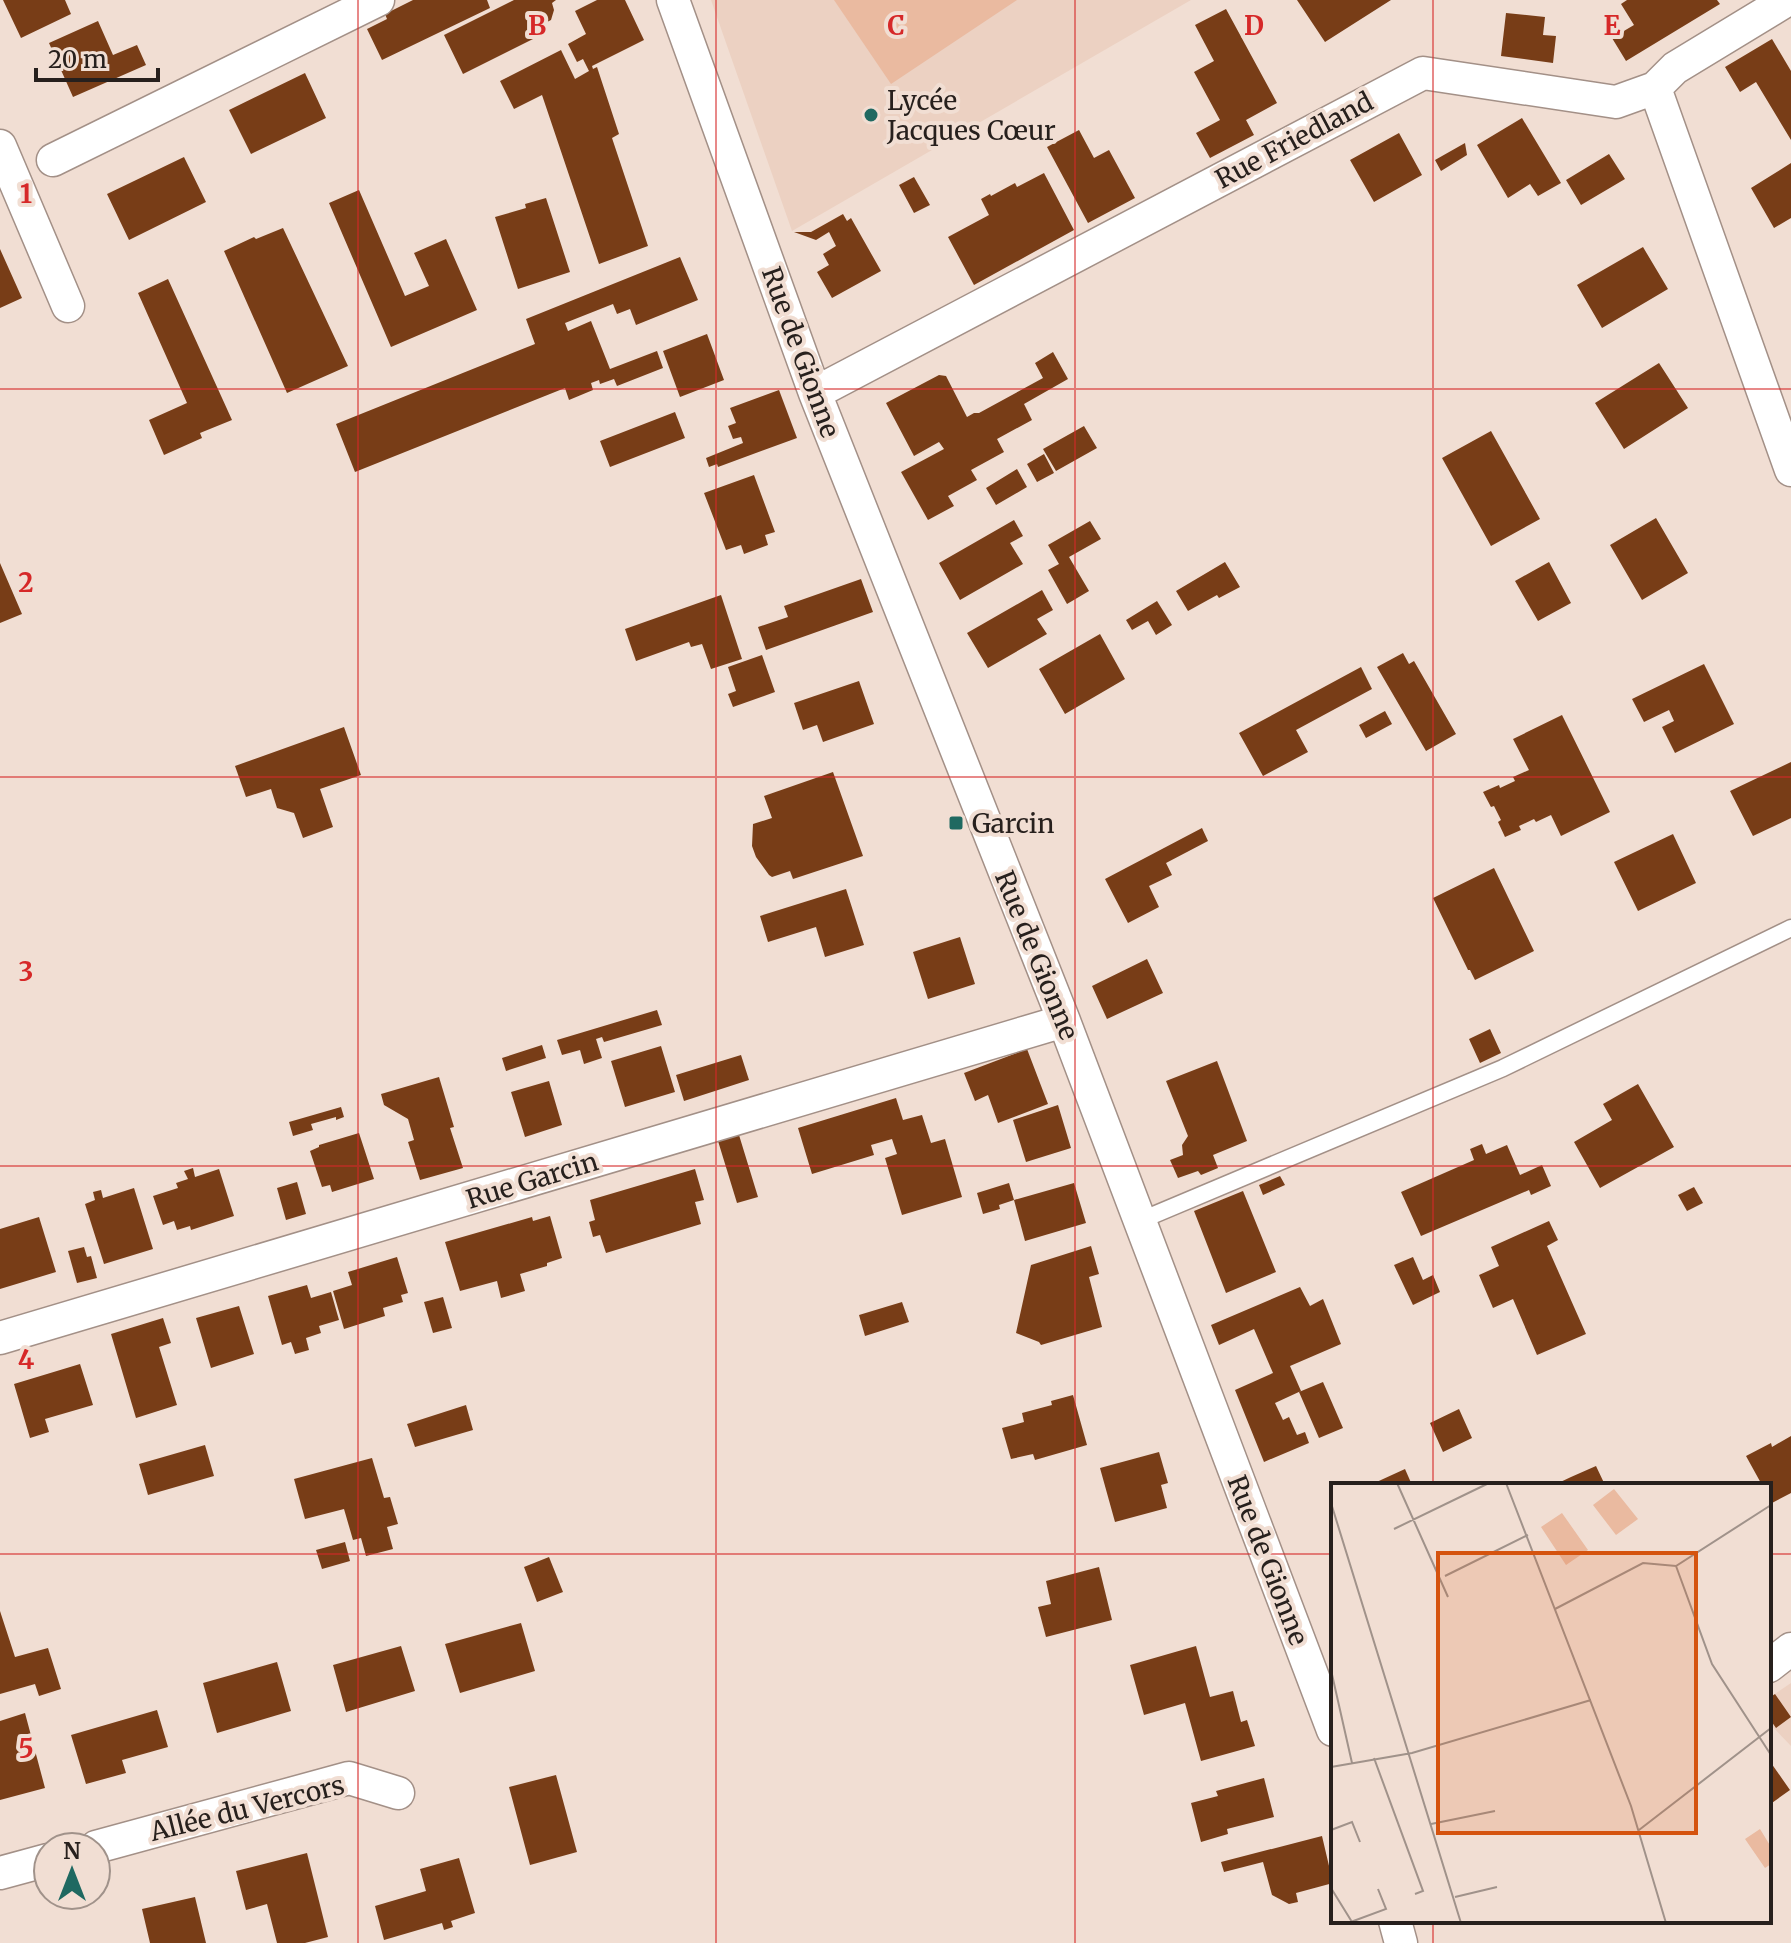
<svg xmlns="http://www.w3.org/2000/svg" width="1791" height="1943" font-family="Merriweather,serif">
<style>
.built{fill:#ecd1c2}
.park{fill:#eabaa0}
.building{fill:#783d17}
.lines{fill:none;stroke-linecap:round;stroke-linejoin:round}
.service-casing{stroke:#a39087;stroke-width:19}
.minor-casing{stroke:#a39087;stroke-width:35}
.service{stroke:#fff;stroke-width:16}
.minor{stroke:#fff;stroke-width:32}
.grid{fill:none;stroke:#d62828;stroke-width:2;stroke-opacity:0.55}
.poi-dot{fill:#1f6961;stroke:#f1ded3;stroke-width:3}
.labels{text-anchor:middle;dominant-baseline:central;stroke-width:8;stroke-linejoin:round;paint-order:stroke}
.poi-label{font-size:26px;fill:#27201d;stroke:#f1ded3;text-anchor:start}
.street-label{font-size:26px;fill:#27201d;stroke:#f1ded3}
.inset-road{fill:none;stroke:#a0928a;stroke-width:2}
.view{fill:#d5530e;fill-opacity:0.15;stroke:#d5530e;stroke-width:4}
.inset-edge{fill:none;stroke:#27201d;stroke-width:4}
.grid-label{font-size:26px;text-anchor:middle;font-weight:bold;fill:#d62828;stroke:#f1ded3;stroke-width:8;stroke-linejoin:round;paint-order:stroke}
</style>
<rect width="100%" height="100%" fill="#f1ded3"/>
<!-- built -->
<path class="built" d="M711,0H1191L792,231Z
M1791,1683V1746L1769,1723V1698Z"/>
<!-- park -->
<path class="park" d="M834,0H1017L891,84Z"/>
<!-- building -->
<path class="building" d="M3,0H65L71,14L21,38Z
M413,0H487L490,8L382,60L367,29L387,19L385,14Z
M514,0H556L552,3L554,10L551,20L541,25L545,33L463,74L444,35Z
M597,0H625L644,40L592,66L593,69L597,67L619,134L612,138L648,246L599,264L542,95L514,109L500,81L561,50L575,79L589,71L583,59L577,62L568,44L586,34L575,11Z
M1297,0H1391L1325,42Z
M1627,0H1717L1720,4L1626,61L1612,38L1634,25L1621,4Z
M1226,9L1277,103L1246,120L1254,135L1210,158L1196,133L1220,120L1194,72L1214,61L1195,25Z
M1506,13L1545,17L1543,35L1556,36L1553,63L1501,56Z
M98,21L113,55L137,45L146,65L73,97L49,43Z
M1772,39L1791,71V140L1756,82L1740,92L1725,67Z
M305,73L326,118L251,154L229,110Z
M1522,118L1561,183L1538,196L1530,184L1508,198L1477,145Z
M1079,130L1094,158L1109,150L1135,198L1088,223L1047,147Z
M1399,133L1422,175L1374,202L1350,160Z
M1465,143L1467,155L1441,171L1435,160Z
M1609,154L1625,179L1581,205L1566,180Z
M184,157L206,202L129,240L107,194Z
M1791,163V218L1774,228L1751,188Z
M1044,173L1074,230L974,285L948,237L989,215L981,199L990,194L991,196L1015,183L1017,187Z
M914,177L930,205L914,213L899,185Z
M359,190L405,296L429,286L414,253L446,239L477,310L391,347L329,203Z
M546,198L570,272L518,289L495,217L526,208L525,204Z
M843,214L847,221L851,218L881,271L832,298L817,272L829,265L823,254L836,246L829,232L816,240L794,232H811Z
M283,228L348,366L287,393L224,251L254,237L256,239Z
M1643,247L1668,289L1602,328L1577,285Z
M0,249L22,298L0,308Z
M680,257L698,300L636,325L630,309L617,314L613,304L565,323L568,331L591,321L610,369L657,351L663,368L617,386L614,379L600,384L599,380L591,383L593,390L569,400L565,388L355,472L336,424L535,344L526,319Z
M168,279L232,420L200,433L202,438L164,455L149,420L187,403L138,293Z
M707,334L724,380L680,397L663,351Z
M1053,352L1068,379L1024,404L1032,420L997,439L1004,452L971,470L977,480L948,496L954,506L928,520L901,472L944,449L939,442L914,456L886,403L939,375L946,376L967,417L974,413H979L1043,378L1035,363Z
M1659,363L1688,408L1624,449L1595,403Z
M779,390L797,438L718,467L717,464L709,467L706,458L743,443L741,437L733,439L728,426L736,423L730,408Z
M675,412L685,438L610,467L600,441Z
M1084,426L1097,448L1056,471L1043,449Z
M1491,431L1540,519L1491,546L1442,458Z
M1044,454L1054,473L1037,482L1027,464Z
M1017,469L1027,487L996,505L986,488Z
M754,475L775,532L765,535L768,545L744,554L741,545L726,550L704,493Z
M1656,518L1688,573L1642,600L1610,545Z
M1014,520L1023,536L1010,543L1023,564L960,600L939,563Z
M1090,521L1101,539L1069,557L1089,591L1067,604L1048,570L1059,564L1048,545Z
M1225,562L1240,587L1219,598L1217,595L1188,611L1176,591Z
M1549,562L1571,603L1538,621L1515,581Z
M0,563L22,614L0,623Z
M861,579L873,612L766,650L758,627L788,617L784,606Z
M1042,590L1053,610L1037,619L1047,634L988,668L967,633Z
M721,595L742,659L711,669L702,644L691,647L689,642L636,661L625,629Z
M1157,601L1172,625L1156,635L1148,621L1132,630L1126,620Z
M1100,634L1125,679L1065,714L1039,669Z
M1403,653L1409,664L1414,661L1456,734L1426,751L1377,667Z
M762,655L775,692L733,707L728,694L736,691L728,667Z
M1704,664L1734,724L1675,753L1662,727L1674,721L1669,710L1644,722L1632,699Z
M1361,667L1372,689L1296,730L1308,752L1263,776L1239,733Z
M859,681L874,724L823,742L817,725L803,730L794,703Z
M1385,711L1392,724L1366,738L1359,725Z
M1562,715L1610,812L1561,836L1551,815L1536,822L1534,819L1519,826L1521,830L1505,837L1498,822L1501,820L1494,806L1491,807L1483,792L1499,785L1500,788L1515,781L1513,777L1529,770L1513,739Z
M344,727L361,775L320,789L333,827L303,838L294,813L277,808L271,789L246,797L235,766Z
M1791,762V818L1753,836L1730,791Z
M833,772L863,856L793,879L790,871L772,877L769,875L756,857L752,846L753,824L772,818L764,796Z
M1202,828L1208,841L1166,863L1172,875L1149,886L1159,907L1128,923L1105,879Z
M1673,834L1696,883L1638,911L1614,862Z
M1494,868L1534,951L1475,980L1470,970H1468L1433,898Z
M846,889L864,945L825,957L816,927L768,942L760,916Z
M960,937L975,984L928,999L913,952Z
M1147,959L1163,993L1107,1019L1092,986Z
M657,1010L662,1025L604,1042L602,1037L596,1039L602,1058L584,1064L580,1050L562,1055L557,1040Z
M1490,1029L1501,1053L1480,1063L1469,1039Z
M542,1045L546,1058L506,1071L502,1058Z
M661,1046L675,1092L625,1107L611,1061Z
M1027,1049L1048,1104L998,1123L988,1095L975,1101L964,1073Z
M741,1055L749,1080L684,1101L676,1075Z
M1217,1061L1247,1141L1213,1155L1218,1168L1201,1175L1198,1171L1178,1178L1170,1160L1183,1155L1182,1145L1188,1136L1166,1081Z
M439,1077L454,1127L450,1128L463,1168L420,1180L408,1142L414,1140L408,1119L384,1105L381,1094Z
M549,1081L562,1125L525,1137L511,1092Z
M1638,1084L1674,1147L1600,1188L1574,1142L1612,1120L1603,1104Z
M896,1098L903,1120L922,1115L931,1143L945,1139L962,1197L902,1215L885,1158L897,1154L892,1139L871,1145L874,1155L812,1174L798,1128Z
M1058,1105L1071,1148L1026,1162L1013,1120Z
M341,1107L344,1117L336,1120V1117L311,1124L313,1130L293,1136L289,1122Z
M359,1133L374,1179L332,1192L330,1185L322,1187L310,1151L319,1147V1145Z
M739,1135L758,1197L737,1203L718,1141Z
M1482,1144L1486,1154L1507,1145L1520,1175L1542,1165L1551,1186L1531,1195L1529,1190L1421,1236L1401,1192L1474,1160L1470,1149Z
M193,1168L195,1177L219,1169L234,1216L191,1230L190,1226L177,1230L174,1221L163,1225L153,1196L178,1188L176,1183L188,1179L184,1171Z
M695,1169L704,1200L695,1202L701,1224L606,1253L600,1235L593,1237L589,1222L595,1220L590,1200Z
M1280,1176L1285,1185L1263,1195L1259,1185Z
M297,1182L306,1214L286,1220L277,1188Z
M1009,1183L1014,1200L999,1205L1000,1209L983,1214L977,1193Z
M1074,1183L1086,1223L1025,1241L1014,1200Z
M1694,1187L1703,1203L1687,1211L1678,1195Z
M134,1188L153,1249L104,1264L85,1204L95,1200L93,1192L101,1190L103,1198Z
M1243,1191L1276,1272L1226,1293L1194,1211Z
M550,1216L562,1258L547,1263V1266L520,1274L525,1291L501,1298L497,1281L460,1291L445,1242L532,1217L533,1221Z
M39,1217L56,1272L0,1289V1229Z
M1549,1221L1558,1240L1547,1246L1586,1334L1537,1355L1513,1299L1493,1308L1479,1275L1499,1266L1491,1247Z
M1091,1246L1099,1274L1089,1277L1102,1327L1041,1345L1039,1342L1016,1333L1031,1265Z
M84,1247L87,1257L91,1256L97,1278L77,1283L68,1251Z
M397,1257L408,1293L401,1295L403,1302L383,1308L385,1316L344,1329L333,1291L352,1285L348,1272Z
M1413,1257L1423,1280L1433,1275L1440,1292L1413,1305L1394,1265Z
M307,1285L311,1298L331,1292L339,1320L319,1326L321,1333L306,1338L309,1350L295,1354L291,1342L282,1345L268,1296Z
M1300,1287L1310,1306L1323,1299L1341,1344L1290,1366L1301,1391L1275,1403L1283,1420L1289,1417L1297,1435L1305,1432L1309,1443L1264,1462L1235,1390L1273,1373L1254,1329L1219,1345L1211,1325Z
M443,1297L452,1328L433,1333L424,1302Z
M902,1302L909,1322L865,1336L859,1315Z
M239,1306L254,1354L211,1368L196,1318Z
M163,1318L171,1343L159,1347L177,1405L136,1418L111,1334Z
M80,1364L93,1405L45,1419L49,1432L30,1438L14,1384Z
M1323,1382L1343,1428L1319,1438L1299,1392Z
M1073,1395L1087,1445L1035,1460L1033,1454L1011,1459L1002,1428L1024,1422L1022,1413L1052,1405L1051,1401Z
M466,1405L473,1430L415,1447L407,1424Z
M1459,1409L1472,1438L1443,1452L1430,1423Z
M1791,1436V1493L1772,1503L1769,1498V1485H1762L1746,1456L1771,1443L1772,1447Z
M205,1445L214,1476L148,1495L139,1464Z
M1159,1452L1168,1483L1161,1485L1167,1508L1115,1522L1100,1468Z
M372,1458L384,1498L390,1497L398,1524L387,1527L393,1549L366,1556L361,1538L353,1540L344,1509L305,1519L294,1479Z
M1596,1466L1605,1485H1554L1571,1477Z
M1405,1469L1412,1485H1370Z
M345,1542L350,1561L322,1569L316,1550Z
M549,1557L563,1592L537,1602L524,1567Z
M1099,1567L1112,1620L1046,1637L1038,1607L1051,1604L1046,1581Z
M0,1611L15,1657L48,1648L61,1689L39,1696L35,1684L0,1694Z
M521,1623L535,1671L460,1693L445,1644Z
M401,1646L415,1691L346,1712L333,1665Z
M1196,1646L1210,1697L1233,1691L1241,1722L1247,1720L1255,1746L1201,1761L1185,1703L1144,1715L1130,1665Z
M277,1662L291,1711L217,1733L203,1683Z
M1775,1694L1791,1717L1776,1728L1769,1718V1698Z
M157,1710L168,1747L122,1760L126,1773L86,1784L71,1735Z
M25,1713L45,1788L0,1800V1721Z
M1769,1760L1790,1790L1769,1805Z
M556,1775L577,1852L530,1865L509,1787Z
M1264,1778L1274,1817L1227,1829L1228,1834L1201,1842L1191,1803L1218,1796L1216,1791Z
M1322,1836L1333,1883L1296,1893L1298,1902L1289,1904L1272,1895L1263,1862L1224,1872L1221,1862Z
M307,1853L328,1937L305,1943H277L267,1904L246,1910L236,1871Z
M459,1858L475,1913L451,1921L453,1927L444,1930L442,1923L384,1940L375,1906L426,1891L420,1869Z
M195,1897L206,1943H150L142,1909Z"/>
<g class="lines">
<defs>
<path id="service" d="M1139,1221L1503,1068L1791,928"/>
<path id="minor" d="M673,0L815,393L1064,1021L1333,1730
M1655,88L1791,470
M0,146L68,306
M53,160L378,0
M815,393L1423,73L1616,102L1655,88L1675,68L1787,0
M0,1338L1064,1021
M1769,1666L1791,1649
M96,1847L349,1778L398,1793
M0,1873L48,1860
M1395,1921L1401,1943"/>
</defs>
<!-- service casing -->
<use href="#service" class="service-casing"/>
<!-- minor casing -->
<use href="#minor" class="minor-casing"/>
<!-- service -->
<use href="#service" class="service"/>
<!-- minor -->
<use href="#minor" class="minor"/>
</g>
<!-- grid -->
<path class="grid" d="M358,0V1943M716,0V1943M1075,0V1943M1433,0V1485M0,389H1791M0,777H1791M0,1166H1791M0,1554H1333M1769,1554H1791M1433,1921V1943"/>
<!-- markers -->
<g class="poi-dot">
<circle cx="871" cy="115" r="8"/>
<rect x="948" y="815" width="16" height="16" rx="4"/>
</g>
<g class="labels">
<!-- poi labels -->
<g class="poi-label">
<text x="887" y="100">Lycée<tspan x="887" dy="30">Jacques Cœur</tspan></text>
<text x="972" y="823">Garcin</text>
</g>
<!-- street labels -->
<g class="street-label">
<text transform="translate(1294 140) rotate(-28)">Rue Friedland</text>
<text transform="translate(801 352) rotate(70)">Rue de Gionne</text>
<text transform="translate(1037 955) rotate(68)">Rue de Gionne</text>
<text transform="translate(532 1180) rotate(-17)">Rue Garcin</text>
<text transform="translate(1268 1560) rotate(69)">Rue de Gionne</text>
<text transform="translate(247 1808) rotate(-14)">Allée du Vercors</text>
</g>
</g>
<!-- overview -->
<g transform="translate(1331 1483)">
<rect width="440" height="440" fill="#f1ded3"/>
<path d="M283,6L307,36L285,52L262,22ZM231,30L257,67L235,82L210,44ZM429,346L440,364V381L434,385L414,356Z" fill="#eabaa0"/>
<path class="inset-road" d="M66,0L117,114M175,0L300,323L335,440M0,20L130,440M63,46L158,0M345,83L381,181L440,272M114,93L197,52M224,126L312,80L345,83L440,22M0,187L21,280M43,275L92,408L84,411M0,284L81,270L260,217M100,341L164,328M0,347L21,339L29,359M308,347L440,245M0,405L21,439M124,414L166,404M17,440L55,426L47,406"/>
<path class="view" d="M107,70H365V350H107Z"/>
<rect width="440" height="440" class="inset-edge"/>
</g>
<g class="grid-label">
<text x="537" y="35">B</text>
<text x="896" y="35">C</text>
<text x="1254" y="35">D</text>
<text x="1612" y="35">E</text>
<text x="26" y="203">1</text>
<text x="26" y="592">2</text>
<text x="26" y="981">3</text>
<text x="26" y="1369">4</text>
<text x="26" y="1758">5</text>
</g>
<!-- north arrow -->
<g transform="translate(72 1871)"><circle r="38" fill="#f1ded3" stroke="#a0928a" stroke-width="2"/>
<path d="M0-6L14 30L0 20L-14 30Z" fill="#1f6961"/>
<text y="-12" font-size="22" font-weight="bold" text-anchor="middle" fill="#27201d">N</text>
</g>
<!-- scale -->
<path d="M36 68v12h122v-12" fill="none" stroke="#27201d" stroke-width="4"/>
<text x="48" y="68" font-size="24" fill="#27201d" stroke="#f1ded3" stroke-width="6" paint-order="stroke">20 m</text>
</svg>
